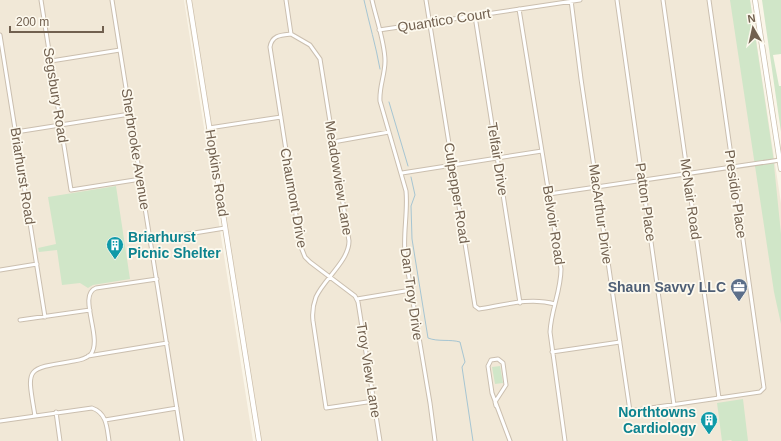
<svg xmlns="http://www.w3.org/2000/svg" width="781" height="441" font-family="Arial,sans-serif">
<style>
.residential{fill:#f1e8d7}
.green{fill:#d0e6c8}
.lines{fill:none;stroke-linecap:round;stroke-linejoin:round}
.stream{stroke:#a6c5d2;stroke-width:1}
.street-casing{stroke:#cbbfaf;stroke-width:5}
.secondary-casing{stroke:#cdc0ad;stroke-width:6}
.street{stroke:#fff;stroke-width:3}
.secondary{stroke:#fff;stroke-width:4.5}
.labels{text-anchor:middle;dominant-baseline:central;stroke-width:3.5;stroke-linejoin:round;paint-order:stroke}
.street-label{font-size:14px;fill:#71604f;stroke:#fdf9ee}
.culture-label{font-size:14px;font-weight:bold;fill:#0d838f;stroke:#fdf9ee;text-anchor:start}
.service-label{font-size:14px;font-weight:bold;fill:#4e5e75;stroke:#fdf9ee;text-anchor:end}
</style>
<rect width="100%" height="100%" fill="#faf5e8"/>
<!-- residential -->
<path class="residential" d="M0,0H184L253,441H0Z
M185,0H750L781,203V441H258Z"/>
<!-- green -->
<path class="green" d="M730,0H750L773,155L781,234V324L774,292Z
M762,0H781V54L773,55L779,86H781V132Z
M116,186L130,279L93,285L88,288L80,283L62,285L57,250L39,252L38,248L56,244L48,197Z
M500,366L503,383L495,384L492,367Z
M743,399L748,441H732L731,440L722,441L717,403Z"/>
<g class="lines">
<!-- stream -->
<path class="stream" d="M364,0C369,23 376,46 380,69
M389,102L408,166
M411,177L415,195L411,206L412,239L428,338C438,342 450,339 460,342L465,362L462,367L473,441"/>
<defs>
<path id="street" d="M41,0L71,190L141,179
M112,0L182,441
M286,0L291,34
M372,0C376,18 385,43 385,61C385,75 379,87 380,101L406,191C408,212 403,233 405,254L430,403L435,441
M426,0L475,306L479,309C504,305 530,297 555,304
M571,0L581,79L630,411L760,392L764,388L709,0
M617,0L674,405
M663,0L719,398
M519,9L561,269C561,291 551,310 550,332L565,441
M475,16L520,303
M379,30L580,0
M291,34C281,35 272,35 270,47L301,247L305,257L310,262L355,296L358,302L380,441
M291,34L310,45L320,59L349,241C349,261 324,279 316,297C313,305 312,313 313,321L326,408L374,401
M0,35L45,317
M51,61L120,50
M209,128L281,117
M16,132L130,114
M333,142L389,132
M402,173L542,151
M549,194L780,160
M151,240L225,228
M0,270L37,264
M357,299L411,290
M20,320L90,310
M552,352L620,342
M88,356L167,343
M496,406L495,402L506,385L503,363L498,359L491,360L488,366L492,393L510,441
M56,412L60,441
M35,416C27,367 24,369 74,361C80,360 86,359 91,354C103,338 77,295 96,288L157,279
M105,420L177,408
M0,421L92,408C107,413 107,428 109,441"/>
<path id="secondary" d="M189,0L259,441
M755,0L781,169"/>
</defs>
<!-- street casing -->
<use href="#street" class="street-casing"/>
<!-- secondary casing -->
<use href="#secondary" class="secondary-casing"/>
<!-- street -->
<use href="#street" class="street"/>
<!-- secondary -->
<use href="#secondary" class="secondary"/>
</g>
<!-- icons -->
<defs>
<symbol id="building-pin" viewBox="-11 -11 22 30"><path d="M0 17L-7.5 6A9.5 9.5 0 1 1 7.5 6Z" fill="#0f9aa8" stroke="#fdf9ee"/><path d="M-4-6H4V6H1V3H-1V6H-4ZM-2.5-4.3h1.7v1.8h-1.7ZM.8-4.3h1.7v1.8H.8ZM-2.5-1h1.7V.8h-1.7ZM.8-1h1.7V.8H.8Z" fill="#fff"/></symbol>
<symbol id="office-pin" viewBox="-11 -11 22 30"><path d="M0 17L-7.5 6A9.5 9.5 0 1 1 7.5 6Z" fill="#5c6f8a" stroke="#fdf9ee"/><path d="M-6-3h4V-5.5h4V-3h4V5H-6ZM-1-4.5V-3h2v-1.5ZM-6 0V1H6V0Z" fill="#fff"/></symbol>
</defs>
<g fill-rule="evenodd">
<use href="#building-pin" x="105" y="235" width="20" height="27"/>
<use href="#office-pin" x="729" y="277" width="20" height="27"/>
<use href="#building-pin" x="699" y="410" width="20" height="27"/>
</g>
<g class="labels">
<!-- street labels -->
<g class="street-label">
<text transform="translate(444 20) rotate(-9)">Quantico Court</text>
<text transform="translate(56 95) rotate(81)">Segsbury Road</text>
<text transform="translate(136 149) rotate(81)">Sherbrooke Avenue</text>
<text transform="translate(498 159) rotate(81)">Telfair Drive</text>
<text transform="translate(217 173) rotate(81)">Hopkins Road</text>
<text transform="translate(23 176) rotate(81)">Briarhurst Road</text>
<text transform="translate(339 178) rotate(81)">Meadowview Lane</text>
<text transform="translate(457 193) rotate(81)">Culpepper Road</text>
<text transform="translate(736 194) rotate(82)">Presidio Place</text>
<text transform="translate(294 198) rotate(80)">Chaumont Drive</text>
<text transform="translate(691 199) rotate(82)">McNair Road</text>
<text transform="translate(646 202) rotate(82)">Patton Place</text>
<text transform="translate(601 214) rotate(82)">MacArthur Drive</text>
<text transform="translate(554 225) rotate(81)">Belvoir Road</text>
<text transform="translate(412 294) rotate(82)">Dan Troy Drive</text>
<text transform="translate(369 370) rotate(81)">Troy View Lane</text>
</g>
<!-- culture labels -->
<g class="culture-label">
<text x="128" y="237">Briarhurst<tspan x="128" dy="16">Picnic Shelter</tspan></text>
<text x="696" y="412" text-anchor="end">Northtowns<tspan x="696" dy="16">Cardiology</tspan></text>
</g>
<!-- service labels -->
<g class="service-label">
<text x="726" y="287">Shaun Savvy LLC</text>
</g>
</g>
<!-- north arrow -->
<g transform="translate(753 28) rotate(351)" stroke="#fdf9ee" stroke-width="3" paint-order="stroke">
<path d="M0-3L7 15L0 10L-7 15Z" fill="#71604f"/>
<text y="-6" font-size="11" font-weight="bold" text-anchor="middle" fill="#71604f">N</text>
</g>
<!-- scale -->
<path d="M10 26v6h93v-6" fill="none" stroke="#71604f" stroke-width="2"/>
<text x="16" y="26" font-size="12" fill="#71604f" stroke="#fdf9ee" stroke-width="3" paint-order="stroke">200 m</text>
</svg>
